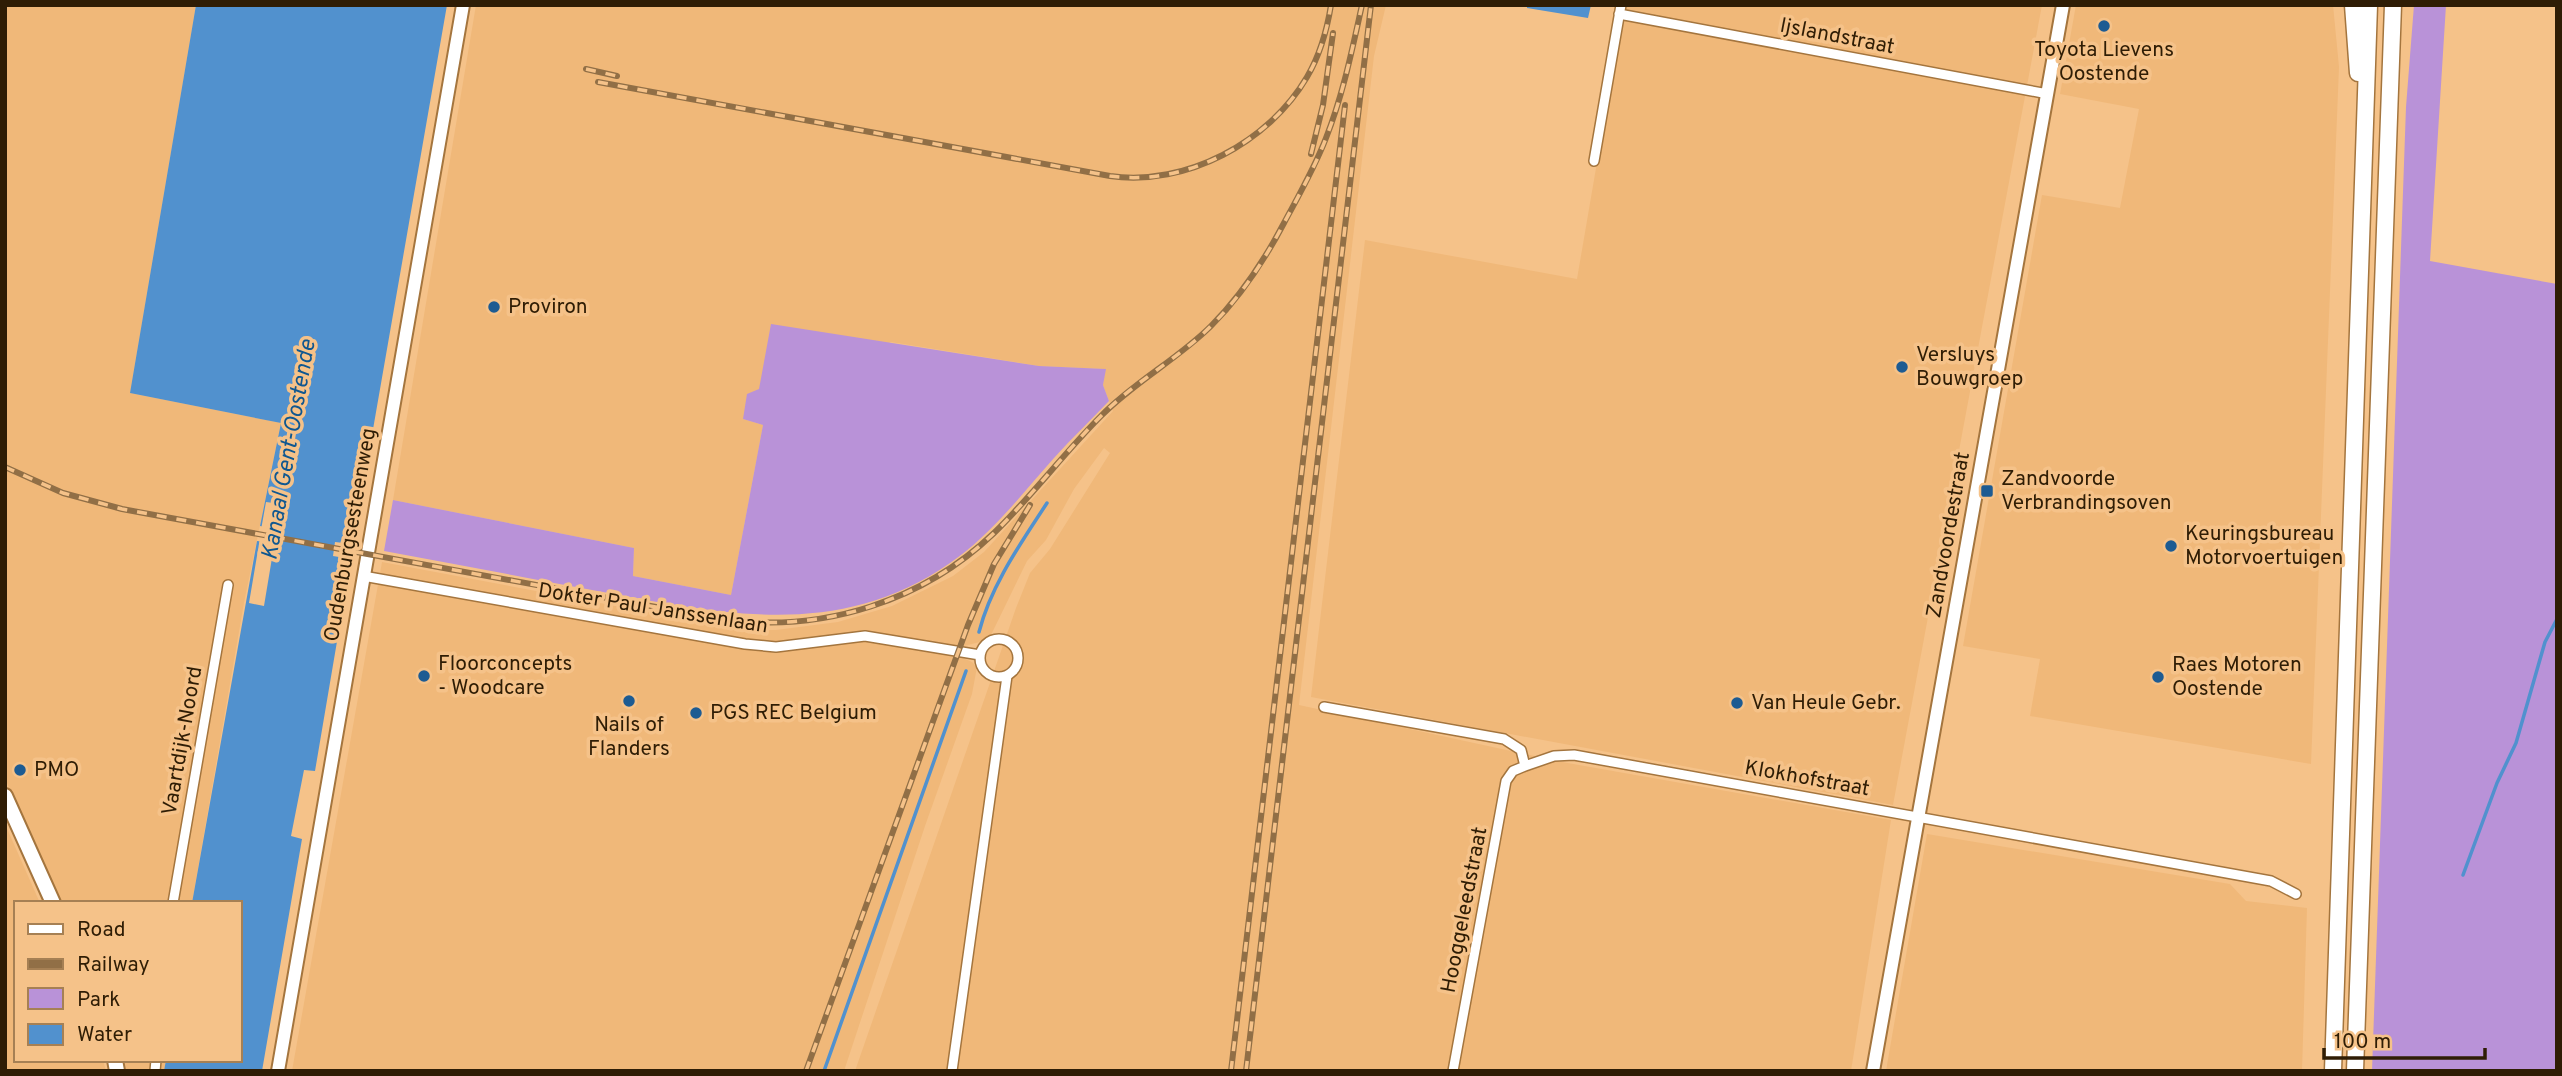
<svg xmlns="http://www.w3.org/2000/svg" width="2562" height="1076" font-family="Overpass,sans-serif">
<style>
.built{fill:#f0b879}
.green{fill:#b992d8}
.water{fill:#5191ce}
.pier{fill:#f5c289}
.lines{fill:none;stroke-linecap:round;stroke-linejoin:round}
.stream{stroke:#5191ce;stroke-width:3.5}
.street-casing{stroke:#a4753e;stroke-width:12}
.secondary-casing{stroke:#a4753e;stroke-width:16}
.primary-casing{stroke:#a4753e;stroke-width:18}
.highway-casing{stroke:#a4753e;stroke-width:19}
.street{stroke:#fff;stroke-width:9}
.secondary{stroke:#fff;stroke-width:12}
.primary{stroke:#fff;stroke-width:14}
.highway{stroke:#fff;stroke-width:16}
.rail-casing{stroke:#916f46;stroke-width:6}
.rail{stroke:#f5c289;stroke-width:3.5;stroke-dasharray:10;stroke-linecap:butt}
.poi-dot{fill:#1d5b92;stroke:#f5c289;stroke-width:2.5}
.labels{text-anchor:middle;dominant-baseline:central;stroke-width:7;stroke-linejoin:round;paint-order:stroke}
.street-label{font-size:21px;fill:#2f1d05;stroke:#f5c289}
.poi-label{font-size:21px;fill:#2f1d05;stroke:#f5c289;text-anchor:start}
.water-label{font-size:23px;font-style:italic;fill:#0f5790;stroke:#f5c289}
</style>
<rect width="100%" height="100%" fill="#f5c289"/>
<!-- built -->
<path class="built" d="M5,5H196L130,393L281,423L244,603L192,903H55L5,778Z
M476,5H1386L1374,56L1299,705L1562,762L1891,820L1851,1071H855L1016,608L1030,573L1050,549L1110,453L1104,448L1074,489L1046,540L1027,561L991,635L980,642L964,646L961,657L972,662L977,667L972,694L925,826L844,1071H292L382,562L744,630H776L838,622L892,606L953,576L984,552L1113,411L1103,385L1105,369L1039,366L891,342L759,389L743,419L763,425L731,595L633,576L634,548L393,500Z
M1624,5H2042L1893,805L1311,697L1365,240L1577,279Z
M2076,5H2333L2339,67L2311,764L2030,716L2040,659L1963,646L2042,195L2120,208L2139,109L2060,94Z
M5,824L40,903H16V1060H103L106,1071H5Z
M1927,834L2230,884L2246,901L2307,908L2302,1071H1886Z
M122,1060H166L164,1071H124Z"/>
<!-- green -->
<path class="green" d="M2414,5H2446L2430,261L2557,284V1071H2372L2406,107Z
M771,324L1039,366L1106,369L1103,385L1109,401C1091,420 1072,438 1054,458C1021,495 991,535 950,563C837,642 717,613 592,590C523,577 454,564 384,551L393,500L634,548L633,576L731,595L763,425L743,419L747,394L759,389Z"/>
<!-- water -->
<path class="water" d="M196,5H447L353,544L335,542L333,556L351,559L315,771L304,770L291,836L302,839L262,1071H164L166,1060H240V903H192L257,541L274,543L277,529L260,526L281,423L130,393Z
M1527,5H1591L1588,18L1527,8Z"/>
<!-- pier -->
<path class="pier" d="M266,502L281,504L264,606L249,603L260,538L272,540L273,532L261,530Z"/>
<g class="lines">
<!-- stream -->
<path class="stream" d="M979,632C991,585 1021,543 1047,503
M2463,875L2497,783L2516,743L2545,642L2557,619
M824,1071L966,671"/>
<defs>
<path id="street" d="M1619,14L2048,94
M1594,161L1621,5
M363,576L745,644L776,647L865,636L980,655
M980 658a19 19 0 1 1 38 0a19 19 0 1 1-38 0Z
M1324,707L1504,739L1521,750L1525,766L1554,756L1574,755L2271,881L2296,894
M173,903L228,585
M155,1071L156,1060
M952,1071L1007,676
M1453,1071L1506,781L1513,771L1525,766"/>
<path id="secondary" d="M278,1071L463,5
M1873,1071L2063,5"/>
<path id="primary" d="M5,796L53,903
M115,1060L117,1071"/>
<path id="highway" d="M2353,5L2358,73
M2333,1071L2369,5
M2355,1071L2393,5"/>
</defs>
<!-- street casing -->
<use href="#street" class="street-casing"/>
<!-- secondary casing -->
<use href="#secondary" class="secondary-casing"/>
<!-- primary casing -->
<use href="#primary" class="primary-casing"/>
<!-- highway casing -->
<use href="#highway" class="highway-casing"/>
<!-- street -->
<use href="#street" class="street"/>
<!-- secondary -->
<use href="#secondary" class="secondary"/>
<!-- primary -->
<use href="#primary" class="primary"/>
<!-- highway -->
<use href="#highway" class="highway"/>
<defs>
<path id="rail" d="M586,69L617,76
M598,82L1110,176C1186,187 1269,142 1307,77C1320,55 1327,30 1331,5
M1311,154L1323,105L1333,33
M5,467L63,493L122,509L727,620C825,632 923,601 994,533C1032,496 1064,453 1101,416C1134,382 1178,359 1211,326C1242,295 1264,261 1284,223C1299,195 1315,167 1326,138C1343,95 1352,50 1362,5
M806,1071L968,625L994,564L1030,505
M1231,1071L1345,105
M1246,1071L1371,5"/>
</defs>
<!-- rail casing -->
<use href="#rail" class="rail-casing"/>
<!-- rail -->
<use href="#rail" class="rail"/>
</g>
<!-- markers -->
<g class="poi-dot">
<circle cx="2104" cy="26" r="7"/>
<circle cx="494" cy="307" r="7"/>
<circle cx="1902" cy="367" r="7"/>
<rect x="1980" y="484" width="14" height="14" rx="3.5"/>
<circle cx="2171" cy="546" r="7"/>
<circle cx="424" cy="676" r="7"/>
<circle cx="2158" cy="677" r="7"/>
<circle cx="629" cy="701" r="7"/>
<circle cx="1737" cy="703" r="7"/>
<circle cx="696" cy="713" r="7"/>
<circle cx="20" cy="770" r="7"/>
</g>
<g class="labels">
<!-- street labels -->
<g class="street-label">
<text transform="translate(1837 37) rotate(11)">Ijslandstraat</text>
<text transform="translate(351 535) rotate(-80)">Oudenburgsesteenweg</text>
<text transform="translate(1949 535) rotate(-80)">Zandvoordestraat</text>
<text transform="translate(653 609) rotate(9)">Dokter Paul Janssenlaan</text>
<text transform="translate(183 741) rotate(-80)">Vaartdijk-Noord</text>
<text transform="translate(1807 779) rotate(10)">Klokhofstraat</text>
<text transform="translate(1465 910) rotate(-79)">Hooggeleedstraat</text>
</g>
<!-- poi labels -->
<g class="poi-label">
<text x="2104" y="50" text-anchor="middle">Toyota Lievens<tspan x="2104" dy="24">Oostende</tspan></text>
<text x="508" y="307">Proviron</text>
<text x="1916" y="355">Versluys<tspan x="1916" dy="24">Bouwgroep</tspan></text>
<text x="2001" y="479">Zandvoorde<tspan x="2001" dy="24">Verbrandingsoven</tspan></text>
<text x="2185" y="534">Keuringsbureau<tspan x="2185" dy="24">Motorvoertuigen</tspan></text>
<text x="438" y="664">Floorconcepts<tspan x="438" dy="24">- Woodcare</tspan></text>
<text x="2172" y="665">Raes Motoren<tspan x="2172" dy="24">Oostende</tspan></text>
<text x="1751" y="703">Van Heule Gebr.</text>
<text x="710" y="713">PGS REC Belgium</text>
<text x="629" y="725" text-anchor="middle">Nails of<tspan x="629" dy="24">Flanders</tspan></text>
<text x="34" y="770">PMO</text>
</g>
<!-- water labels -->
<g class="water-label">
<text transform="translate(290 450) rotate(-80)">Kanaal Gent-Oostende</text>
</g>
</g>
<!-- border -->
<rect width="2562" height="1076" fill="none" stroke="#2f1d05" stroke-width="14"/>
<!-- legend -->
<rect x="14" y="901" width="228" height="161" fill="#f5c289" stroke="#a68054" stroke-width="2"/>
<rect x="28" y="924" width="35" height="10" fill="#ffffff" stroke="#a68054" stroke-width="2"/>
<text x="77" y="936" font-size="21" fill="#2f1d05">Road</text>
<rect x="28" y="959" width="35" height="10" fill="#916f46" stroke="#a68054" stroke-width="2"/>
<text x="77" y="971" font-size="21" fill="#2f1d05">Railway</text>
<rect x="28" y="988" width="35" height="21" fill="#b992d8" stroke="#a68054" stroke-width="2"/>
<text x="77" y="1006" font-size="21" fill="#2f1d05">Park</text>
<rect x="28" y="1024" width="35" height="21" fill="#5191ce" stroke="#a68054" stroke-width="2"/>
<text x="77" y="1041" font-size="21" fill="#2f1d05">Water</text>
<!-- scale -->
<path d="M2324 1048v10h161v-10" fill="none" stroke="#2f1d05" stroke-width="3.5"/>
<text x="2334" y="1048" font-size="21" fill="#2f1d05" stroke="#f5c289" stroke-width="5" paint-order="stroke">100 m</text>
</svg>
